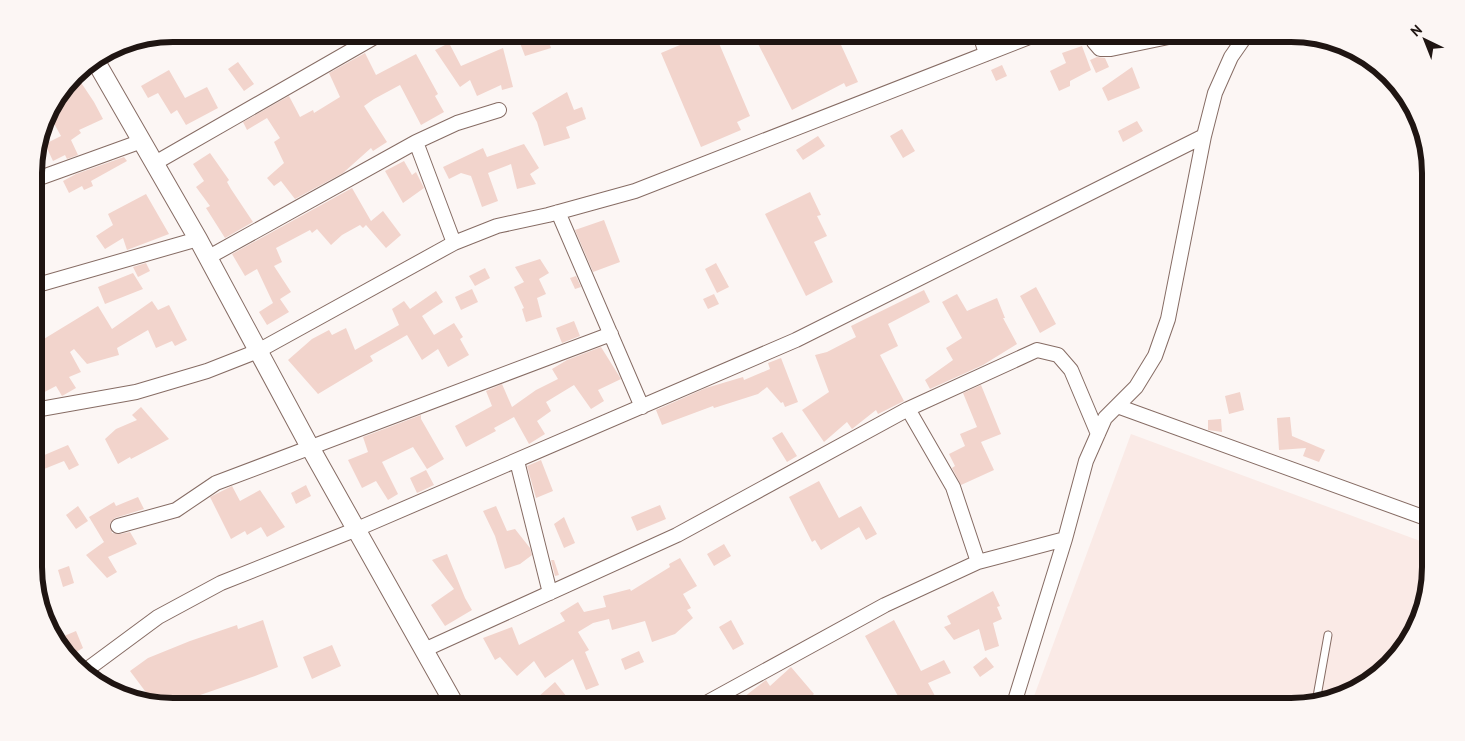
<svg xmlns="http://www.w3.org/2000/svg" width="1465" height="741" font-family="'PT Sans',sans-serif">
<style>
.built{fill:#faeae6}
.building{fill:#f2d4cc}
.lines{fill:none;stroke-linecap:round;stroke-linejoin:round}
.service-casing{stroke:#866c64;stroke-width:9}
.minor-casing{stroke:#866c64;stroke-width:16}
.tertiary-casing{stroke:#866c64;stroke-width:20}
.service{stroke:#fff;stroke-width:7}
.minor{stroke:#fff;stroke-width:14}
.tertiary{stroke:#fff;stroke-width:18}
.rim{fill:none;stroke:#1f1512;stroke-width:6}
</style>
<rect width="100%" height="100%" fill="#fcf6f4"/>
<!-- built -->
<path class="built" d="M1131,434L1431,545V568L1417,629L1369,684L1300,707H1030Z"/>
<!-- building -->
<path class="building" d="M524,34H546L551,48L525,56L518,38Z
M706,34H715L750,116L737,122L741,130L701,147L661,53Z
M753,34H818L822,41L836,34L858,82L846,87L844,83L792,110Z
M449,43L461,66L503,48L513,87L502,90L501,85L477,96L470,80L460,87L435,50Z
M1082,46L1091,70L1070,81V86L1059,91L1050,71L1066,63L1062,53Z
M365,53L376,75L416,54L438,94L435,96L444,112L421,125L400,85L374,99L364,106L387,142L373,151L371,148L343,173L295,199L281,181L274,186L267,178L284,163L274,142L280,138L267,118L247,130L243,122L289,96L300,117L313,110L314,113L340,97L329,73Z
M1097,57L1105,58L1109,67L1096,73L1090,60Z
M238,62L254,84L244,91L228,69Z
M1002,65L1007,76L996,81L991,70Z
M1132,67L1140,88L1108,101L1102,88Z
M169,70L185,98L207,87L218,108L186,125L177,110L171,114L158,93L148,98L141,86Z
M76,75L94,102L103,119L79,130L81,133L71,140L78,155L67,159L65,155L53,161L45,144L61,136L48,113Z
M567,92L574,110L582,107L586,119L566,127L570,138L544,146L537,122L532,113Z
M1137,121L1143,131L1123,142L1118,131Z
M902,129L915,151L903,158L890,136Z
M818,136L825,146L803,160L796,150Z
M524,144L539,168L530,174L536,184L517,189L511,164L488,173L498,201L482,207L471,176L461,173L449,179L443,167L483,148L487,157Z
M210,153L229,180L227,182L231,189L253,222L225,238L206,208L210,206L196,187L204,181L193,164Z
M124,157L127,161L91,181L93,186L84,190L82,186L69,193L63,181L76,174Z
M404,161L412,175L416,172L424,188L403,203L385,171Z
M352,188L371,221L383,211L401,235L386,248L366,225L363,228L360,225L342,235L331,245L317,229L312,233L310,230L276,248L282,262L274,266L291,292L280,299L289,312L267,325L259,312L273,303L257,269L245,276L232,254Z
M810,192L821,215L817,216L827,236L814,242L833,282L806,296L765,214Z
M146,194L169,234L127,250L123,238L105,249L96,236L113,225L108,214Z
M604,220L620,262L593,272L575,230Z
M540,259L549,273L539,279L546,294L537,298L542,317L526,322L522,309L524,308L514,287L524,282L515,267Z
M146,263L150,271L138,277L133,267Z
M716,263L729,287L717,293L705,269Z
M485,268L490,278L475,286L469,276Z
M133,273L143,289L105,304L98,287Z
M576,276L581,287L575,289L570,278Z
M1036,287L1056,324L1040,333L1020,296Z
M472,289L478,302L461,310L455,297Z
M924,290L930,302L888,324L898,346L880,355L904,401L878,414L876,410L852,429L847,422L824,442L802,410L829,392L815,355L827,352L856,337L851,326Z
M436,291L443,302L422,316L434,335L454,323L463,337L460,339L469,355L448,367L438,349L422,360L407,335L370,356L373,361L318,394L288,360L312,339L329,330L332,335L346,328L355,350L399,325L392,309L404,301L410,309Z
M714,294L719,304L708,309L703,299Z
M957,294L967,311L997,298L1005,318H1003L1017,344L983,365L930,389L925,380L953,360L946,348L962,338L942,302Z
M152,301L158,310L169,305L187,340L175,346L172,341L156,348L148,330L117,348L119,355L87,364L74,349L70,352L81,372L69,377L76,388L62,396L56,386L35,397L34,345L98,306L112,329Z
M574,321L580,336L562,343L556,328Z
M601,347L621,379L598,390L604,401L591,409L574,385L546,402L551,411L537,421L545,434L529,444L514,417L494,428L496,431L466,447L455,426L492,406L486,391L502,384L512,407L536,390L558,379L552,369L567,360Z
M781,358L798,402L785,407L783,402L781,403L767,387L758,394L714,408L713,406L662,425L656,410L706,388L743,377L744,380L770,369L768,363Z
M981,385L1001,434L981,442L994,470L961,485L952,468L955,466L949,454L965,446L960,434L977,427L963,393Z
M1240,392L1244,410L1229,414L1225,396Z
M141,407L169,439L131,459L130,457L118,464L105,439L116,429L137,420L132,415Z
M421,415V419L444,459L427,469L413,447L382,462L398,494L388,500L376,481L362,488L348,460L368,452L363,437Z
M1290,417L1292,436L1325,450L1319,462L1303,456L1306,448L1279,450L1277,418Z
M1221,419L1222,432L1208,430V420Z
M782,432L797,456L787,462L772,438Z
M68,445L79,465L69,470L64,461L39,471L35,459Z
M541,460L553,491L536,498L527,466Z
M426,470L434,485L417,493L410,478Z
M819,481L839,518L861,506L877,534L866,540L859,527L821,550L815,540L812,542L789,497Z
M306,485L311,496L296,504L291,493Z
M232,486L240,501L260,490L285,527L267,537L261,527L247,535L245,531L231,539L210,497Z
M138,497L144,509L115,518L110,523L112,533L120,534L130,532L137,544L108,557L117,572L107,578L86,555L104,542L89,517L114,502L116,506Z
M660,505L666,519L637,531L631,517Z
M78,506L88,521L76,529L66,515Z
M496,506L507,531L515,529L530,548L532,555L520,564L505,569L495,536L483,511Z
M564,517L575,543L564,548L554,524Z
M724,544L731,556L714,566L707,554Z
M447,554L465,598L472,610L445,626L431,605L454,589L432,560Z
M680,558L697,586L683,594L691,608L687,610L693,618L675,634L652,642L645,621L612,630L609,619L593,623L578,632L589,650L585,652L599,685L586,690L573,659L545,678L534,661L517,676L500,657L495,660L483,638L512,627L519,645L565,621L560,613L578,602L584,612L606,607L603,596L630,589L631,591L670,567L669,564Z
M551,560H554L559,575L555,576Z
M69,566L74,583L63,587L58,570Z
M993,591L1000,606L997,607L1002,619L993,623L999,646L985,651L979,629L954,640L944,627L951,624L947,616Z
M263,620L278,667L255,676L180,702L174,707L154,703L130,671L148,658L190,641L237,625L238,629Z
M731,620L744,644L733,650L719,627Z
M894,620L921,671L944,660L951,673L928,683L941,707H904L865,636Z
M76,631L83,648L68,657L62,652L57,639Z
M332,645L341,666L312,679L303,657Z
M639,651L644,662L625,670L621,659Z
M986,657L994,667L980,677L973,667Z
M791,667L814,694L798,707H731L766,680L770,686Z
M555,682L575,707H546L538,697Z"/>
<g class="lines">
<defs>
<path id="service" d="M1316,702L1328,635"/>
<path id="minor" d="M980,34L986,54
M1091,34L1094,42L1100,49H1111L1183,34
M1226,34L1243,40
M416,142L454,243
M155,163L380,34
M34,180L142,141
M558,212L642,407
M207,258L416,142L457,123L499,110
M34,286L198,239
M1117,406L1431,520
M908,409L953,487L978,562
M35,410L136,392L207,371L258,351L454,243L497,226L548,215L635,191L1037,34
M517,461L550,593
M118,526L176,510L216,483L611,334
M424,650L677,535L908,409L1037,350L1058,355L1071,370L1098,434
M85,671L158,617L221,583L357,529L796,340L1204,136
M699,707L885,605L978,562L1065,539
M1013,707L1065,539L1086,461L1105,418L1136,387L1155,356L1168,319L1204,136L1215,93L1231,57L1247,34"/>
<path id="tertiary" d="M95,60L198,239L311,449L456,707"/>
</defs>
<!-- service casing -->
<use href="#service" class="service-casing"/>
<!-- minor casing -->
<use href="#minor" class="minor-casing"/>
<!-- tertiary casing -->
<use href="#tertiary" class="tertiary-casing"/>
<!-- service -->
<use href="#service" class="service"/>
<!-- minor -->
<use href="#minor" class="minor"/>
<!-- tertiary -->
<use href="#tertiary" class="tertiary"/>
</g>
<!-- crop -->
<path d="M0 0H1465V741H0ZM173 42H1291A131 131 0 0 1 1422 173V567A131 131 0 0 1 1291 698H173A131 131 0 0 1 42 567V173A131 131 0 0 1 173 42Z" fill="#fcf6f4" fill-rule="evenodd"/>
<path class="rim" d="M173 42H1291A131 131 0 0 1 1422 173V567A131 131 0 0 1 1291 698H173A131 131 0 0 1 42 567V173A131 131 0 0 1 173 42Z"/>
<!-- north arrow -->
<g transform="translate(1425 40) rotate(317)" stroke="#fcf6f4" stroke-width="4" paint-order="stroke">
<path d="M0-4L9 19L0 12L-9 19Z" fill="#1f1512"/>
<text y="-8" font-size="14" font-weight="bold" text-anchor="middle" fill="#1f1512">N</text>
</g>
</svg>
